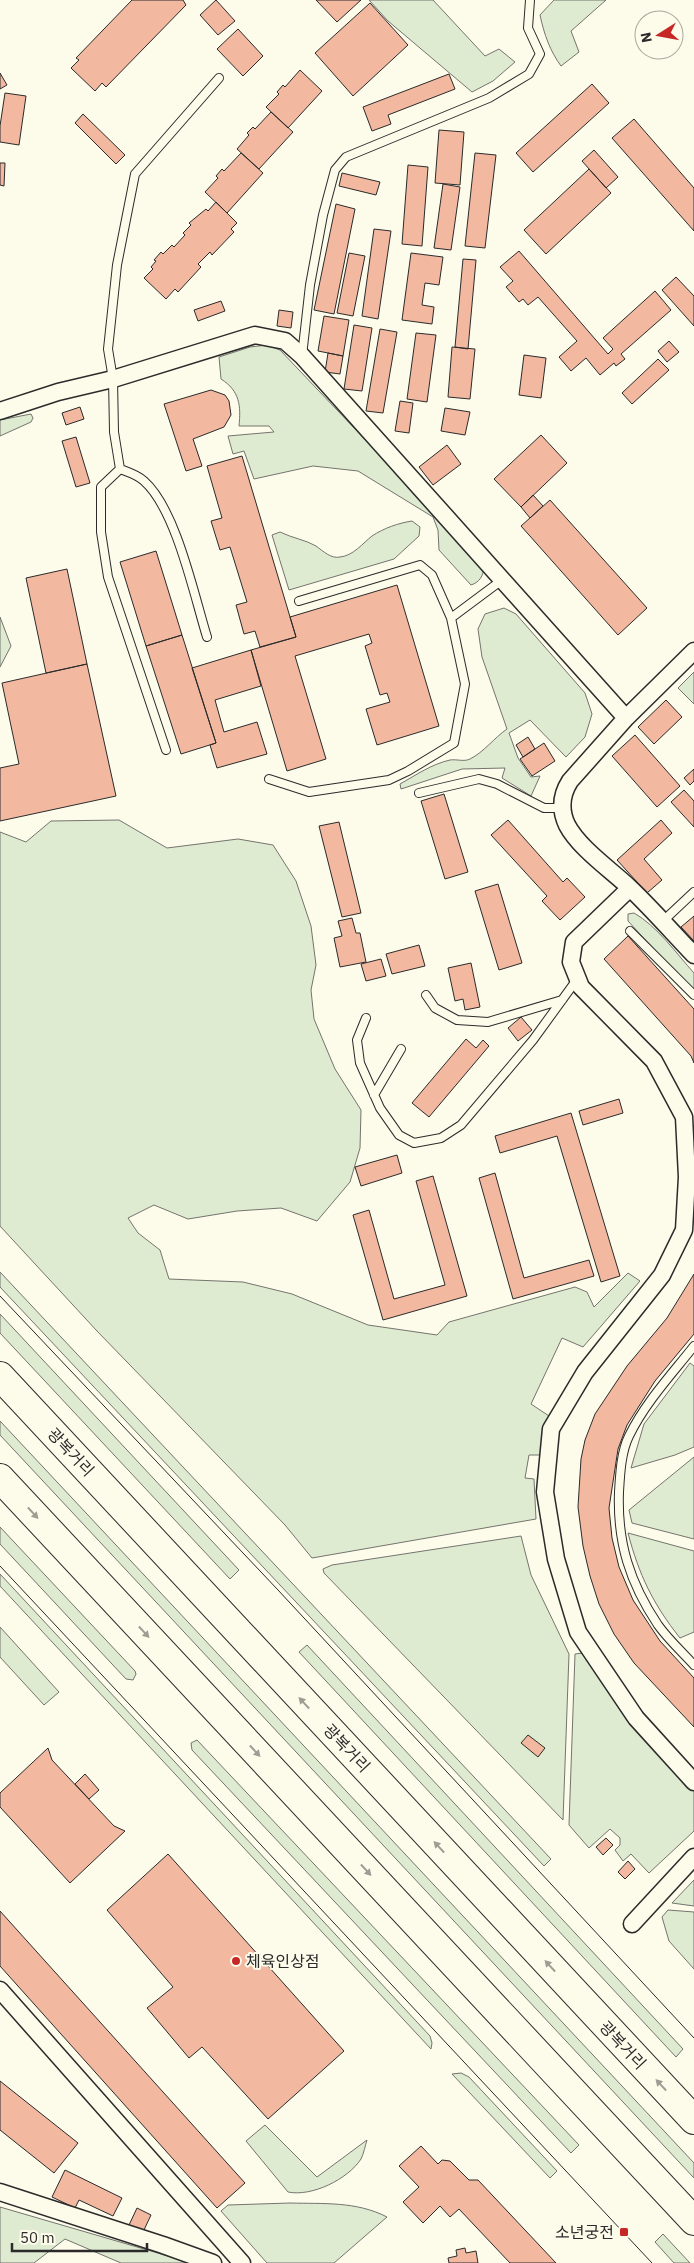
<svg xmlns="http://www.w3.org/2000/svg" width="694" height="2263" font-family="'IBM Plex Sans','Noto Sans KR',sans-serif">
<style>
.green{fill:#deebd1;stroke:#74746e}
.building{fill:#f2b8a0;stroke:#2b2b2b}
.lines{fill:none;stroke-linecap:round;stroke-linejoin:round}
.service-casing{stroke:#2b2b2b;stroke-width:10}
.minor-casing{stroke:#2b2b2b;stroke-width:19}
.trunk-casing{stroke:#2b2b2b;stroke-width:30}
.service{stroke:#fdfbea;stroke-width:8}
.minor{stroke:#fdfbea;stroke-width:16}
.trunk{stroke:#fdfbea;stroke-width:28}
.tram{stroke:#2b2b2b;stroke-width:1}
.oneway{fill:#9e9d94}
.poi-dot{fill:#c62828;stroke:#fdfbea;stroke-width:2}
.labels{text-anchor:middle;dominant-baseline:central;stroke-width:4;stroke-linejoin:round;paint-order:stroke}
.street-label{font-size:16px;fill:#2b2b2b;stroke:#fdfbea}
.poi-label{font-size:16px;fill:#2b2b2b;stroke:#fdfbea;text-anchor:start}
</style>
<rect width="100%" height="100%" fill="#fdfbea"/>
<!-- green -->
<path class="green" d="M369,0H433L485,56L499,49L515,62L493,81L472,92L388,21Z
M554,0H606L571,31L579,52L561,66C550,51 544,34 540,15Z
M267,345L280,350L394,470L417,498L438,518L484,567C483,576 480,582 471,585L439,550L438,530L433,517L358,471L313,466L254,479L244,451L233,454L228,436L274,432L269,426H239C241,406 240,391 221,379L219,357L250,347Z
M31,414L33,418L31,422L0,436V420Z
M412,521L420,527L419,536L394,559L289,590L272,535L280,532C292,538 306,540 316,546C323,551 331,559 340,557C353,556 363,543 372,536C384,528 399,523 412,521Z
M504,608L516,614L585,693L592,714L585,737L566,757L530,720L509,733L518,758L531,777L540,776L531,796L502,778L505,768L462,769L401,789L400,784C416,775 432,764 450,760C457,759 464,762 470,759C484,752 494,738 507,729L482,657L478,629L485,614Z
M0,617L11,646L0,667Z
M694,672V704L678,688Z
M119,820L167,848L238,839L273,845L296,881L311,926L316,965L311,990L314,1019L335,1069L361,1110L360,1148L350,1182L317,1221L281,1208L237,1211L188,1219L154,1205L128,1218L138,1233L160,1250L169,1279L243,1282L292,1294L368,1325L437,1335L449,1322L575,1287L587,1292L594,1307L628,1273L640,1281L583,1347L562,1338L531,1404L549,1416L541,1455H529L525,1478L534,1479L536,1519L312,1558L285,1525L97,1331L0,1226V832L26,842L51,821Z
M634,913C657,926 676,953 694,973V992L628,921V914Z
M0,1272L551,1859L544,1866L0,1287Z
M0,1314L239,1570L230,1579L0,1333Z
M690,1363L694,1366V1447L675,1455L631,1468L644,1424Z
M0,1421L694,2163V2178L0,1435Z
M694,1457V1539L632,1523L629,1510Z
M0,1527L135,1671L136,1674L133,1680L126,1679L0,1544Z
M628,1533L694,1551V1632L680,1638C653,1604 639,1575 628,1533Z
M521,1536L531,1575L569,1654L563,1820L324,1573L323,1569L332,1565Z
M0,1574L430,2036L432,2043L431,2049L0,1586Z
M0,1627L59,1692L44,1705L0,1657Z
M307,1645L683,2049L676,2057L299,1652Z
M583,1653L628,1722L694,1791V1831L649,1873L631,1854L623,1861L615,1850L620,1845V1838L610,1829L589,1848L569,1825L575,1654Z
M197,1740L579,2145L571,2153L192,1750L191,1743Z
M694,1880V1906L672,1903Z
M668,1910L694,1912V1969L669,1941L662,1917Z
M461,2073L469,2077L557,2171L550,2178L452,2074Z
M265,2125L317,2177L367,2140C365,2146 364,2153 361,2159C348,2179 312,2197 288,2192L246,2141Z
M290,2203C323,2204 356,2201 387,2217L334,2263H267L221,2211L228,2205Z
M0,2207L192,2263H121L65,2239L34,2263H0Z
M663,2234L690,2263H674L655,2242Z"/>
<!-- building -->
<path class="building" d="M132,0H183L186,5L106,87L102,83L95,91L71,68L79,60L76,58Z
M216,0L235,21L218,35L200,15Z
M316,0H361L337,22Z
M370,3L408,45L353,96L315,53Z
M238,29L263,56L243,76L217,49Z
M300,70L322,91L288,128L266,107L279,94L277,92L283,85L285,87Z
M0,73L7,85L0,89Z
M449,74L455,89L388,115L391,124L372,131L363,107Z
M592,84L609,103L533,172L516,153Z
M5,93L26,96L19,145L0,142V126Z
M271,112L293,132L259,169L237,149L249,135L247,133L253,127L255,129Z
M83,114L125,155L116,164L75,123Z
M634,119L694,188V231L612,138Z
M439,130L464,132L460,185L435,183Z
M594,150L618,177L606,188L582,161Z
M241,153L263,173L227,213L205,192L218,178L216,176L222,169L224,171Z
M475,153L496,155L485,248L465,246Z
M0,163H5L4,186L0,185Z
M408,165L428,167L422,246L402,244Z
M589,169L611,193L546,254L524,230Z
M342,173L380,182L376,195L339,186Z
M443,184L460,187L451,250L434,248Z
M216,202L237,223L231,229L234,232L212,255L210,252L198,264L201,267L178,292L175,289L166,299L144,278L153,269L151,267L156,261L154,260L161,252L163,254L172,245L174,247L185,235L183,233L191,225L189,223L206,209L208,211Z
M336,204L355,209L334,314L314,310Z
M374,229L391,231L378,319L362,316Z
M519,251L608,354L613,349L603,338L655,291L671,310L621,354L625,359L616,366L614,363L600,375L586,358L571,371L559,357L577,341L538,297L528,305L523,299L519,302L506,287L513,281L500,267Z
M349,253L365,256L353,316L337,313Z
M411,253L443,257L439,285L425,283L422,305L434,307L432,324L402,320Z
M463,259L476,260L468,349L455,347Z
M676,277L694,296V326L662,290Z
M221,301L225,311L198,321L194,310Z
M279,310L293,312L291,328L277,326Z
M324,316L349,320L343,356L318,351Z
M354,325L372,328L362,391L344,389Z
M380,329L397,332L383,413L366,411Z
M416,333L436,335L427,402L407,399Z
M669,341L679,352L667,362L658,351Z
M452,347L475,349L470,399L448,397Z
M328,353L343,356L340,374L325,372Z
M524,355L546,358L541,398L519,395Z
M658,359L669,370L632,404L622,393Z
M211,390L225,395L229,401L231,415L224,427L193,439L202,466L186,471L164,404Z
M400,401L413,403L409,433L395,431Z
M80,407L84,419L66,425L62,413Z
M445,408L470,412L465,435L441,431Z
M541,435L567,463L521,507L494,479Z
M76,437L90,483L76,487L62,441Z
M447,445L461,464L433,485L419,467Z
M242,456L296,637L260,647L255,631L244,634L236,605L247,602L230,547L220,550L211,521L222,518L207,466Z
M533,495L543,506L530,518L521,507Z
M550,500L647,608L618,635L521,526Z
M156,551L182,635L146,646L120,562Z
M67,569L87,664L46,673L26,578Z
M397,585L439,726L377,745L366,709L390,702L387,693L380,695L365,646L372,643L369,634L295,656L326,759L287,771L251,650L296,637L290,617Z
M182,635L216,743L181,754L146,646Z
M251,650L261,686L215,700L224,732L257,722L267,754L217,768L210,745L216,743L192,668Z
M87,664L116,796L0,821V768L19,764L2,683Z
M666,700L682,717L654,744L638,727Z
M635,735L680,786L657,807L612,756Z
M528,737L535,749L523,757L516,745Z
M544,743L555,761L532,776L520,759Z
M694,769V781L690,785L684,778Z
M684,790L694,801V827L671,802Z
M444,794L468,872L445,879L421,801Z
M508,820L563,882L567,878L585,897L560,920L542,901L547,896L491,835Z
M661,820L672,833L644,859L662,880L647,893L617,860Z
M339,822L361,913L342,917L319,826Z
M498,884L522,963L499,970L475,891Z
M694,916V941L681,927Z
M352,918L356,933H360L366,962L340,967L334,938L342,936L338,921Z
M628,936L694,1009V1063L691,1056L604,959Z
M419,945L425,966L392,974L386,954Z
M381,959L386,976L366,981L361,964Z
M471,963L480,1007L465,1010L463,999L455,1001L448,968Z
M521,1017L532,1030L518,1041L508,1028Z
M466,1039L476,1048L483,1040L489,1046L429,1117L412,1103Z
M619,1099L623,1113L583,1125L579,1111Z
M571,1113L620,1276L601,1282L557,1136L500,1153L495,1136Z
M397,1155L402,1173L361,1186L355,1167Z
M495,1173L524,1278L589,1260L594,1276L513,1299L479,1178Z
M433,1176L467,1296L383,1320L353,1215L369,1210L394,1299L445,1285L416,1181Z
M694,1274V1334L655,1381L627,1425L618,1449L609,1508L612,1538L619,1567L633,1600L660,1641L694,1678V1727L634,1663L614,1634L599,1604L590,1576L583,1546L578,1507L581,1459L585,1440L595,1414L627,1366L667,1318Z
M528,1735L545,1748L538,1757L521,1743Z
M48,1748L52,1760L114,1826L125,1831L70,1883L0,1807V1793Z
M85,1774L99,1790L89,1799L75,1784Z
M606,1838L613,1845L603,1855L596,1847Z
M168,1854L344,2051L268,2119L202,2047L189,2058L147,2008L173,1987L107,1910Z
M628,1861L635,1869L625,1879L618,1872Z
M0,1911L245,2183L217,2208L0,1966Z
M0,2081L78,2143L54,2173L0,2130Z
M421,2146L438,2164L442,2160L450,2161L469,2180H478L556,2263H510L459,2209L450,2217L440,2206L423,2223L403,2202L419,2187L399,2166Z
M65,2170L122,2198L113,2216L79,2200L75,2208L52,2197Z
M137,2208L151,2215L143,2232L129,2225Z
M465,2248L466,2253L476,2251L478,2263H449L448,2258L457,2256L456,2250Z"/>
<g class="lines">
<defs>
<path id="service" d="M302,356L310,285L323,215L335,170L346,157L489,98L529,74L540,54L528,28L530,0
M120,469L101,487V532L108,577L166,750
M299,601L420,565L432,575L451,618
M207,637C194,595 176,509 144,481C138,475 128,472 120,469L114,432L113,379L108,349L117,265L135,174L219,78
M269,779L309,792L389,780L408,771L454,743L465,684L451,618L502,580
M419,793L479,779L497,784L544,808H562
M662,922L694,892
M630,931L694,995
M426,995L435,1008L457,1020L488,1022L562,1000
M366,1018L357,1040L360,1063L380,1108L399,1135L414,1143L441,1138L461,1125L533,1040L578,978
M374,1095L401,1049
M694,1346C671,1375 645,1403 629,1436C621,1452 620,1475 619,1492C617,1543 630,1583 658,1625C668,1639 682,1652 694,1665"/>
<path id="minor" d="M0,411L58,392L113,379L255,335L285,341L302,356L626,718
M694,651L626,718L570,781C561,795 560,810 567,825C579,848 611,870 630,888C652,909 673,933 694,955
M630,888L574,942L571,962L581,987L654,1061L684,1117L687,1177L684,1230L662,1275L585,1372L551,1429L545,1492L556,1559L578,1632L636,1718L694,1782
M632,1924L694,1857
M0,1990L242,2263
M0,2192L163,2245L213,2263"/>
<path id="trunk" d="M0,1376L694,2120
M0,1478L694,2221"/>
</defs>
<!-- service casing -->
<use href="#service" class="service-casing"/>
<!-- minor casing -->
<use href="#minor" class="minor-casing"/>
<!-- trunk casing -->
<use href="#trunk" class="trunk-casing"/>
<!-- service -->
<use href="#service" class="service"/>
<!-- minor -->
<use href="#minor" class="minor"/>
<!-- trunk -->
<use href="#trunk" class="trunk"/>
<!-- tram -->
<path class="tram" d="M0,1296L278,1590L694,2038
M0,1566L652,2263"/>
</g>
<!-- one-way arrows -->
<defs><path id="oneway-solid" d="M-6-.8H1V-3.2L6.5 0L1 3.2V.8H-6Z" transform="scale(1.25)"/></defs>
<g class="oneway">
<use href="#oneway-solid" transform="translate(33 1513) rotate(47)"/>
<use href="#oneway-solid" transform="translate(144 1632) rotate(47)"/>
<use href="#oneway-solid" transform="translate(304 1703) rotate(-133)"/>
<use href="#oneway-solid" transform="translate(255 1751) rotate(47)"/>
<use href="#oneway-solid" transform="translate(439 1847) rotate(-133)"/>
<use href="#oneway-solid" transform="translate(366 1870) rotate(47)"/>
<use href="#oneway-solid" transform="translate(550 1966) rotate(-133)"/>
<use href="#oneway-solid" transform="translate(661 2085) rotate(-133)"/>
</g>
<!-- markers -->
<g class="poi-dot">
<circle cx="236" cy="1961" r="5"/>
<rect x="619" y="2227" width="10" height="10" rx="2.5"/>
</g>
<g class="labels">
<!-- street labels -->
<g class="street-label">
<text transform="translate(71 1452) rotate(47)">광복거리</text>
<text transform="translate(347 1748) rotate(47)">광복거리</text>
<text transform="translate(623 2045) rotate(47)">광복거리</text>
</g>
<!-- poi labels -->
<g class="poi-label">
<text x="246" y="1961">체육인상점</text>
<text x="614" y="2232" text-anchor="end">소년궁전</text>
</g>
</g>
<!-- north arrow -->
<g transform="translate(659 35) rotate(259)"><circle r="24" fill="#fdfbea" stroke="#a9a89e"/>
<path d="M0-4L9 19L0 12L-9 19Z" fill="#c62828"/>
<text y="-8" font-size="14" font-weight="bold" text-anchor="middle" fill="#2b2b2b">N</text>
</g>
<!-- scale -->
<path d="M12 2243v8h135v-8" fill="none" stroke="#2b2b2b" stroke-width="2.5"/>
<text x="20" y="2243" font-size="15" fill="#2b2b2b" stroke="#fdfbea" stroke-width="4" paint-order="stroke">50 m</text>
</svg>
